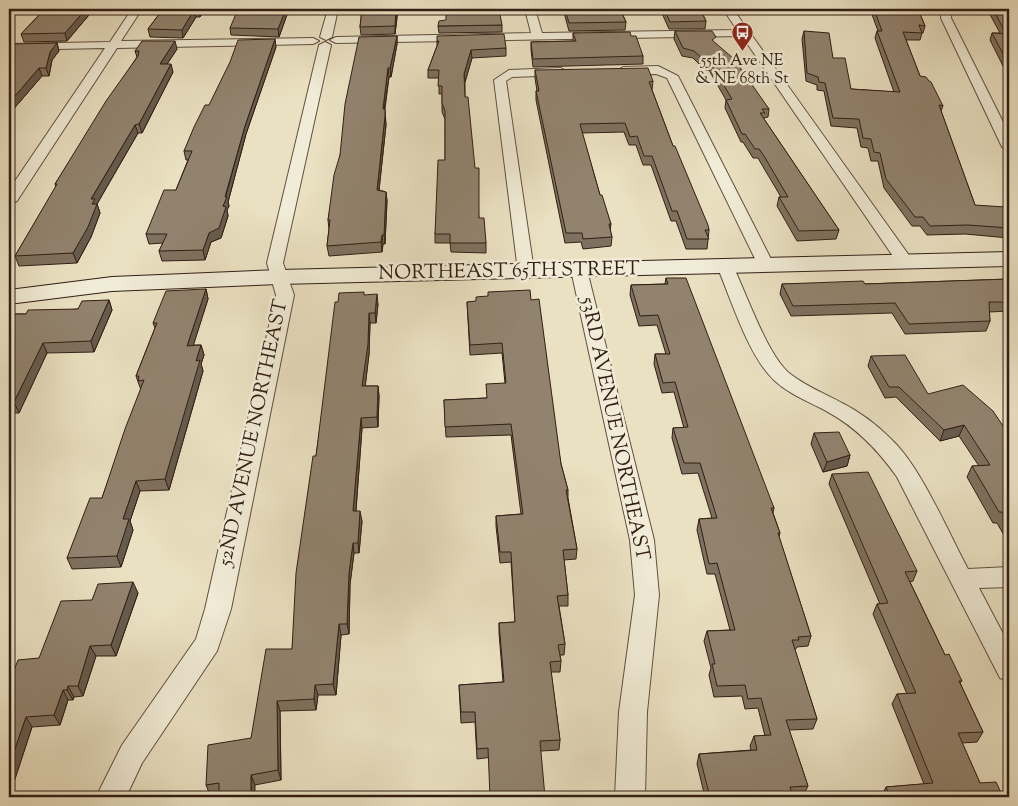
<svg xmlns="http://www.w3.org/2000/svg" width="1018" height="806" font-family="'Sorts Mill Goudy',serif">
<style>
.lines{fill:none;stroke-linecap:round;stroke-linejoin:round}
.minor-casing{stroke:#604f40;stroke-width:2}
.secondary-casing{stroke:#321e15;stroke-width:2}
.minor{fill:#f1ecd7;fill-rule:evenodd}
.secondary{fill:#f1ecd7;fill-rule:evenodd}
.wall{fill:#7e715f;stroke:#321e15}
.shaded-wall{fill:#665c4e;stroke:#321e15}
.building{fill:#92836f;stroke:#321e15}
.labels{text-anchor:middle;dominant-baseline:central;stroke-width:5;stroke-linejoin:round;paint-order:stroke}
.far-poi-label{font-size:16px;fill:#321e15;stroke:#f1ecd7}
.street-label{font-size:20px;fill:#321e15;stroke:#f1ecd7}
</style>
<rect width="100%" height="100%" fill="#eae1c2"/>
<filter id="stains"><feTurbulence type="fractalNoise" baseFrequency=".004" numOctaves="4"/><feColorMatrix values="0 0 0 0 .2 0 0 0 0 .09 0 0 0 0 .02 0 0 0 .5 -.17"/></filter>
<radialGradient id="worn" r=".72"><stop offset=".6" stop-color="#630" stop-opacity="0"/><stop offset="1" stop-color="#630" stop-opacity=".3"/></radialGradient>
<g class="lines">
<defs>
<path id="minor" d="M132,9H142L121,41L313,38L319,41L313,44L117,48L17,201L9,205V190L105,48L9,50V44L110,42Z
M328,9H338L332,37L326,40L320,37Z
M525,9H535L542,33L737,30L723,9H733L913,261L911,265H899L742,36L336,43L330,40L336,37L531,33Z
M942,9H952L951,18L1009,134V151L1002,147L941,18Z
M325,42L331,45L283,263L294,295L231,609L217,651L142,763L126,797H96L122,745L196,639L205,609L276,295L267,263L319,45Z
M658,66L678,76L774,265L772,269H760L758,265L667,78L656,74L623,75L617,71L623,67Z
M561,68L567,72L565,75L512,77L506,81L534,271L532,275H520L518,271L494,80L509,70Z
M725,261L731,262L733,266C747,295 767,354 789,373C805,386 824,393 842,403C860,412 877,425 891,439C921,467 948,532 968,569L1009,567V587L979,588L1009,645V681L1000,678L897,477C878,450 857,428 828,412C810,402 790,395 775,381C749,358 731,299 717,266L719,262Z
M579,265L585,266L587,270L654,540L659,595L647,712L645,797H615L619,712L635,595L630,540L571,270L573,266Z"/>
<path id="secondary" d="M1009,252V266L280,284L112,291L9,304V290L112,277L280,270Z"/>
</defs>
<!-- minor casing -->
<use href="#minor" class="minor-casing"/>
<!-- secondary casing -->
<use href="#secondary" class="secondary-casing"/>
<!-- minor -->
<use href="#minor" class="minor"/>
<!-- secondary -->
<use href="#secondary" class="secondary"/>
</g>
<!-- wall -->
<path class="wall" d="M37,9H94L67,41L24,42L21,34L39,15Z
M163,9H205L200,17H196L183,38L150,37L148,29Z
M289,9L279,37L231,35L230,28Z
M362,9H398L395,34L361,35L360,27Z
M563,9H620L626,22L625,30L569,31Z
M660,9H700L706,21L705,29H669Z
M870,9H918L925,26L923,33H922L920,40H906L920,76L943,106L941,111L975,205L1009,217V238L965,234L927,235L920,226H912L884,188L878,161H871L868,148L861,147L857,128L831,126L824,91L817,90V85L806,81L802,39L804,31L833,58L851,89L894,92L875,38L877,31H878Z
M987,9H1009V78L990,40L992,33H1000Z
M502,25V32L439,33L438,26Z
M675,31L715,43L769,109L768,117L764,118V119L839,230L836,239L797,241L777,206L779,197H781L762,165L758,158H753L743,142H741L725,108L726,100L709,70H705L693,58L682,56L674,39Z
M573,33L631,36L643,56V64L533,67L531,50V42L573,41Z
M397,36V44L391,77H389L385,109L386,125L379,190L386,192L387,201L385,244H383L382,252L329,256L327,246L329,229L328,220L340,155Z
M437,41L506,48V56L472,58L465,82V97L479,218L486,243V253L451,252L450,243H435V234L445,160V119L442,112V94H439V78H428V70L437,46Z
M57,43L59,51L52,60L49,76H42L11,112L12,115L9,118V48Z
M276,47L246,134L228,202L229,206L227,210L228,216L221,238L211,242L205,260L162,261L159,251L163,243L149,244L146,234L176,190L188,160H186L184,151L209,105Z
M177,49L167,64L173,72L142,133H138L97,204L100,213L91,237L77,263L19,266L15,256L56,187L55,184L137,57L135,51Z
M535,70L653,81L652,90L673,146L709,230L707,249H686L676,221H671L651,165H643L636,145H629L624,132L582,133L600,195L611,224L610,231L612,237L611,246L583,249L581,242L565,243L536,100V91H537L535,78Z
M666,278L774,508L773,513L780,533L779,537L811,636L808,646L797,647L795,650L817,719L813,729L789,730L808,786L803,796L793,797H705L697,764L699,754L751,750L750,746L754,736H765L758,708L745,709L742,696L714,697L709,675L711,668L704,641L707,631L730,630L715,574H707L697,530L699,519L712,518L698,473L682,474L672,438L673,428H684L674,392L662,393L654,364L655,354H666L657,325L639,326L630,295L631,285L665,284Z
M1009,279V311L989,312L990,321L986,331L905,334L892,313L791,316L780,294L782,284H865Z
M206,289L208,299L193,345H201L204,355L201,364L203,371L169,490L140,491L130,521L133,530L121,567L72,569L67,558L102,498L141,390L136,376L155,328L153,323Z
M364,295L378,304L376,323H370L369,354L365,386H378L379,396L378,427L362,428L356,511L362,521L359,553H354L350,584L349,634L341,635L336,695H318L316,710L280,711L281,780L255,785L210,795L206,785L251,738L292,649L316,456L338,302Z
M109,300L112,310L94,352L47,353L19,413H9V314H26L78,309Z
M531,300L561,464L568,490V498L577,549L576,559L564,560L568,595V606H559L565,644L564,655H560L561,661L560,672H551L560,740L559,750L541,751L477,759L475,722L461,723L459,685L503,682L499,633V623L515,622L511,562L500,563L496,526V516L521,514L511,435L446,437L444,400L486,398L505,383L502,353L470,355L467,302Z
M871,356L928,394L1009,435V544L997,523H993L967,477L972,466H979L959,436L940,441L896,397L885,398L868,366Z
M814,433L850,455L847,466L823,472L811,444Z
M832,474L917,571L913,581L910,582L945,655L962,681L960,683L983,732L977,742L962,743L980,783L1003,797H881L886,787L924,784L892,704L897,694H907L873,614L877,604H880L829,484Z
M138,593L116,656H96L83,696L74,697L73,700H68L60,725L32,727L9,797V683L39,658L92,600Z"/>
<!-- shaded-wall -->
<path class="shaded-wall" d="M86,9H94L67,41L65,33Z
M199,9H205L200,17L198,10Z
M286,9H289L279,37L278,29Z
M396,9H398L395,34V26Z
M194,10L196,17L183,38L182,30Z
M397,36V44L391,77L390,68Z
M275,39L276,47L246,134L228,202L229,206L227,210L228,216L221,238L211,242L205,260L203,250L209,233L223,206L245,126Z
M175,41L177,49L162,72L160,64Z
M57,43L59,51L52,60L49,76L46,68L50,52Z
M471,50L472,58L465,82L464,74Z
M706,62H710L709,70H705Z
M171,64L173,72L142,133L139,124Z
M39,68L42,76L11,112L12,115L9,118V103Z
M388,68L389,77L383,117V109Z
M385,116L386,125L378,199L377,190Z
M135,125L138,133L97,204L100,213L91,237L77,263L73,253L91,199Z
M386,192L387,201L385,244L384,235Z
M382,235L383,244L382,252L381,242Z
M206,289L208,299L190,356L187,346Z
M377,294L378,304L376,323L375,313Z
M109,300L112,310L94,352L91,341Z
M369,313L370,323L369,354L364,397L362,386Z
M43,343L47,353L19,413L14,402Z
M201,345L204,355L201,364L203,371L169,490L165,479L196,361Z
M378,386L379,396L378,427L377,417Z
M361,418L362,428L355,522L353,511Z
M964,425L959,436L940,441L944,430Z
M850,455L847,466L823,472L827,462Z
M136,481L140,491L130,521L133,530L121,567L117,556L123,519Z
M360,511L362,521L359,553L358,543Z
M353,543L354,553L350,584L349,634L347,624L349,573Z
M133,582L138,593L116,656L111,645Z
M339,624L341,635L336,695L333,684Z
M90,646L96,656L83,696L78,686Z
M315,685L318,695L316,710L314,699Z
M68,686L74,697L73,700L67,690Z
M63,690L68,700L60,725L54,715Z
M277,701L280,711L281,780L278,770Z
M26,717L32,727L9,797V766Z
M251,775L255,785V797H251Z"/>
<!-- building -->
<path class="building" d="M45,9H86L65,33L21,34Z
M163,9H199L198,10H194L182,30L148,29Z
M238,9H286L278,29L230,28Z
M362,9H396L395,26L360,27Z
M446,9H499L502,25L438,26L439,21L446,20Z
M565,9H620L626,22L569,23Z
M664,9H700L706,21L670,22Z
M874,9H918L925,26L919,25L922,33L903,32L920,76L926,77L929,81L931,82L943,106L939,105L975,205L1005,207L1009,217V228L968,225L930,226L923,217H915L886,179L880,153L874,152L871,139L863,138L859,119L833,118L825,83L819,82L818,77L807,73L804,31L829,33L833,58H845L851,89L900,92L877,31H882Z
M993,9H1009V65L992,33L1006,34Z
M675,31H712L716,37L712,40L734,59L769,109H762L765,113H760L839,230L799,231L779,197H788L764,156L759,149H755L745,134H742L726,100L732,99L710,62H706L694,51L683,48Z
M630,32L631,36H636L643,56L533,59L531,42L576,41L573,33Z
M504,34L506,48L471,50L464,74L465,97H468L475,168H479V218H484L486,243H450V234H435L438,160H445V111L442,103V86H438L439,70H428L439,41H437V36Z
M397,36L390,68H388L383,109H385V116L377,190L386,192L384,235H382L381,242L327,246L330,220H328L334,175L340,155L345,104L359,37Z
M275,39L245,126L225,197H227L223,206L226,207L219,228L209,233L203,250L159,251L167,234H146L164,190H176L192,151H184L194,127L205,105H209L230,62L238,40Z
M142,41H175L160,64H171L139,124L135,125L91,199H95L92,204H97L88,227L73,253L15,256L57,184H55L106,101L138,56L139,51H135Z
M57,43L50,52L46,68H39L9,103V59L11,57H9V48L12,44Z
M648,68L653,81L649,82L673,146H675L708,225L709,230H705L709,239H687L677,211H672L652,156H644L637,136L630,137L625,123L580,124L600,195H602L611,224H609L612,237L583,239L582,233H566L536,91H539L535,70Z
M666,278H686L774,508H771L780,533H778L811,636L798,637L799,640H792L817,719L786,720L808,786L790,787L793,797H710L699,754L757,750L754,736L771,735L761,698L748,699L745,685L717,686L712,664H715L707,631L735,630L717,563L709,564L699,519L717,518L700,463H684L673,428L688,427L675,382L663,383L655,354H670L658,315L640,316L631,285L668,284Z
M1009,279V302H989L990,321L909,324L895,303L793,306L782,284L863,281L865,284Z
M206,289L187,346L201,345L196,361L200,360L165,479L136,481L123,519H129L117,556L67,558L90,498H102L125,429L144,380L138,381L139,376H136L157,323H153L166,291Z
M530,290L531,300L539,299L561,464L568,490H566L577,549L563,550L568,595L557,596L565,644L558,645L561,661L550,662L560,740L540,741L545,797H490L488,748L477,749L475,712H461L459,685L504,682L499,623L515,622L511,552H500L496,516L523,514L511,424L445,427L444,400L487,398L486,384L506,383L502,343L470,345L467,302L476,301V297L488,296V292Z
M364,292V295L377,294L375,313H369L368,344L362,386H378L377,417L361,418L353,511H360L358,543H353L349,573L347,624H339L333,684L315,685L314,699L277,701L278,770L251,775V797H219V783L206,785L208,745L251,738L266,649H292L296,573L313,456H316L335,302H338L339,293Z
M109,300L91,341L43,343L14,402H9V314H26L28,310L78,309L82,301Z
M905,355L928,394L963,385L993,411L1009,435V524L1002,512H999L972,466L990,465L964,425L944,430L899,387H889L871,356Z
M839,432L850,455L827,462L814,433Z
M868,472L917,571L905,572L945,655L949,654L962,681H959L983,732L958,733L980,783L996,782L1003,797H890L886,787L933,783L897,694L916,693L877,604L888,603L832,474Z
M133,582L111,645L90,646L78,686H68L67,690H63L54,715L26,717L9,766V683L18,660L39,658L61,601L92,600L98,584Z"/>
<!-- icons -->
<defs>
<symbol id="bus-pin" viewBox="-11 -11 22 30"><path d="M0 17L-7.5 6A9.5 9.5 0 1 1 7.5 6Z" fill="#8f2418" stroke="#f1ecd7"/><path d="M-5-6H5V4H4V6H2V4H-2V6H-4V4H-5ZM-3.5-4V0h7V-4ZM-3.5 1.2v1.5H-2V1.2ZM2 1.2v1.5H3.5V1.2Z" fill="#fff"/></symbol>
</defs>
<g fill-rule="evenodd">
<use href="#bus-pin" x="730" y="20" width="25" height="34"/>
</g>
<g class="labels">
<!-- far-poi labels -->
<g class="far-poi-label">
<text x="742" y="61">55th Ave NE<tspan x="742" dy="18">&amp; NE 68th St</tspan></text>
</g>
<!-- street labels -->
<g class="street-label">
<text transform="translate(509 272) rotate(-1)">NORTHEAST 65TH STREET</text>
<text transform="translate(614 429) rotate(78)">53RD AVENUE NORTHEAST</text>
<text transform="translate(254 433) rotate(-78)">52ND AVENUE NORTHEAST</text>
</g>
</g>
<!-- margin -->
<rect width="1018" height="806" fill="none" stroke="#eae1c2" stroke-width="30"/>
<rect x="10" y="10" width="998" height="786" fill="none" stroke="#321e15" stroke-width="2.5"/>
<rect x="15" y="15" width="988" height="776" fill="none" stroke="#321e15"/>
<rect width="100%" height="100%" filter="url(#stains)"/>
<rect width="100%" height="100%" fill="url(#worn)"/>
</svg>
